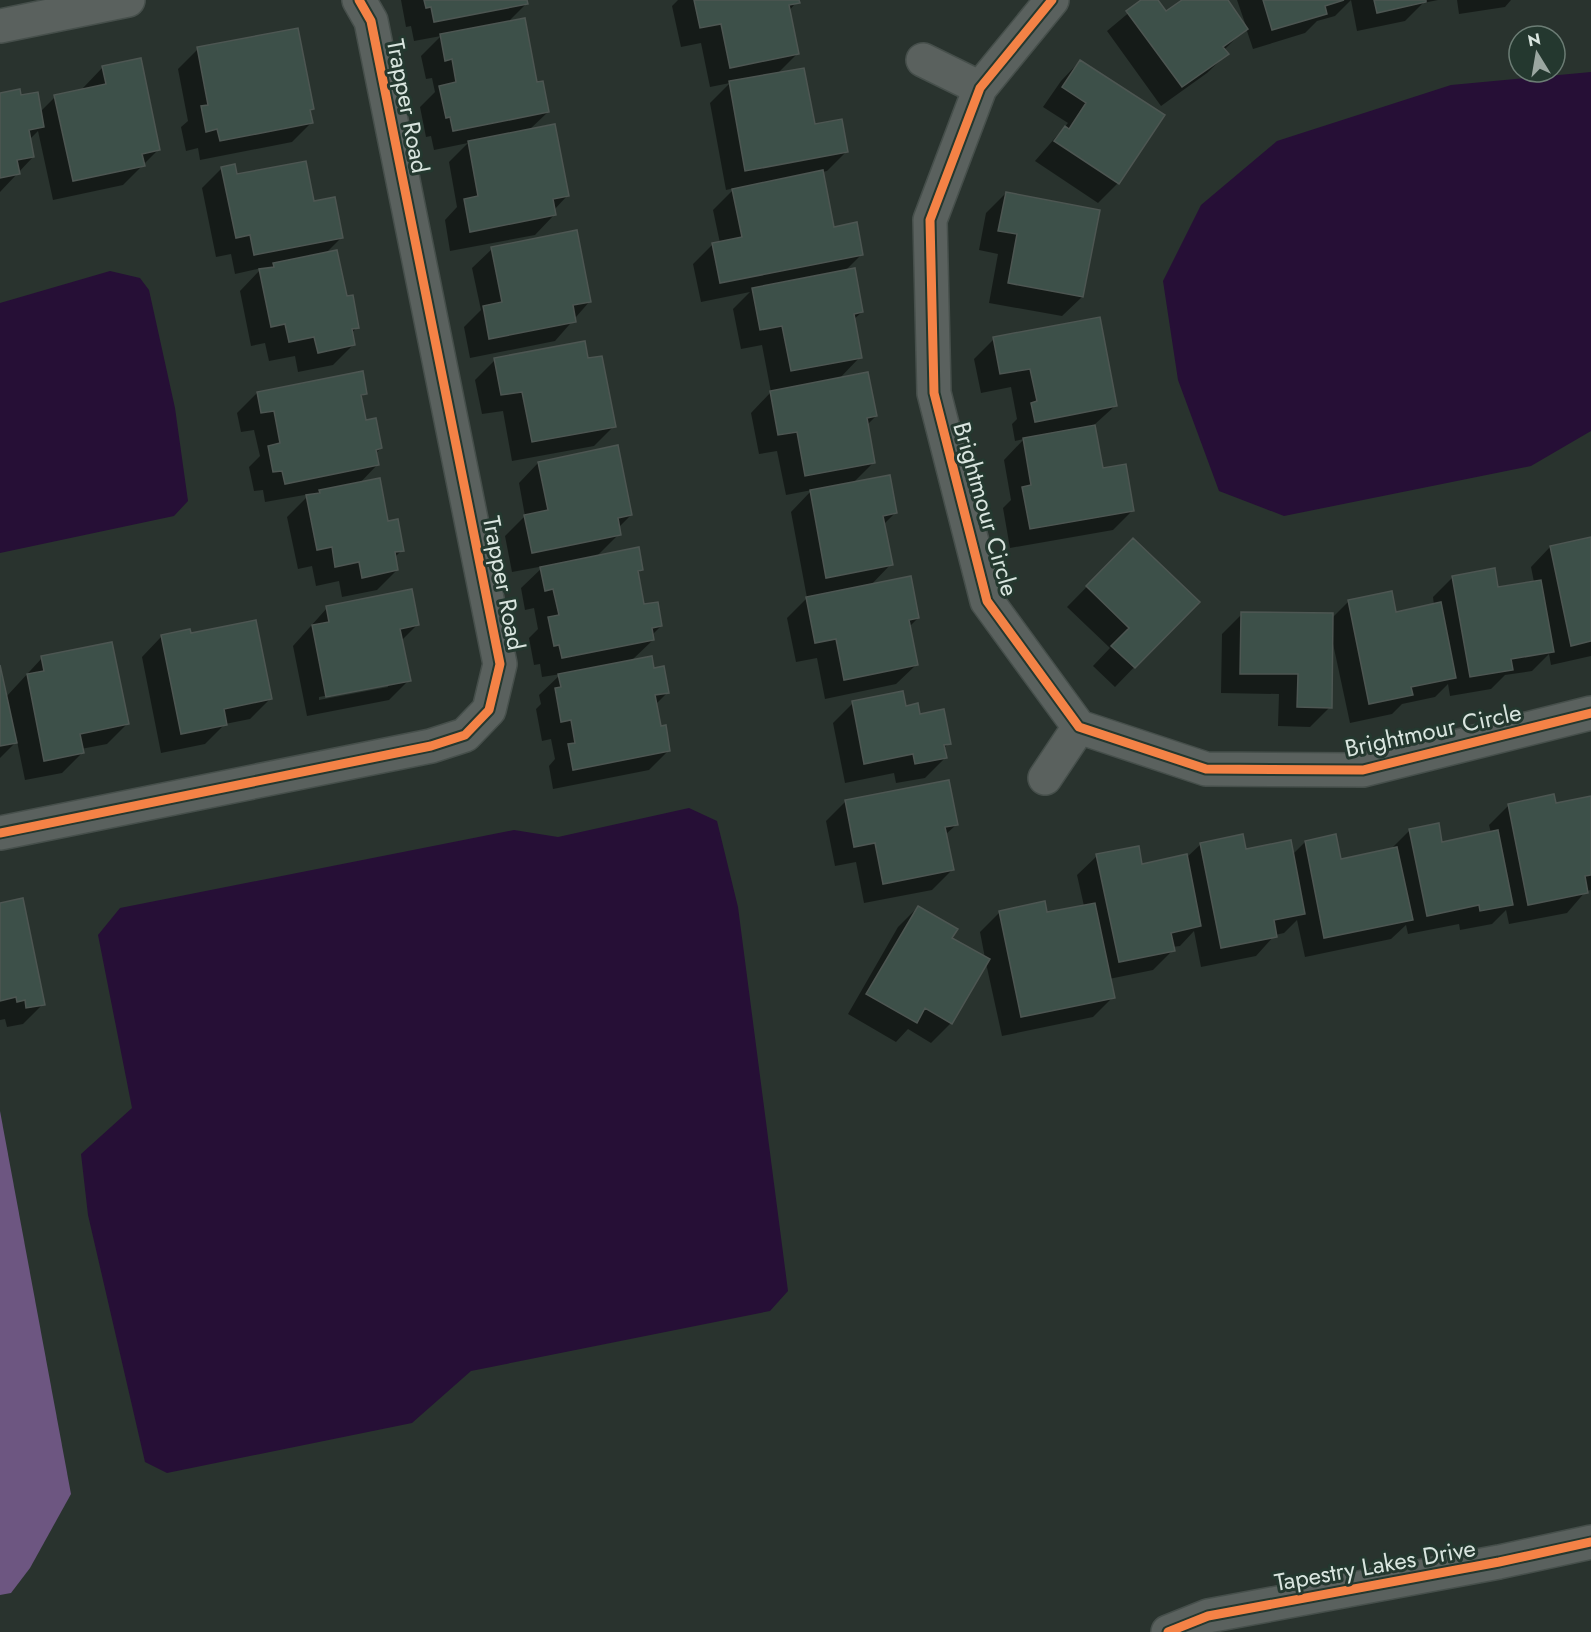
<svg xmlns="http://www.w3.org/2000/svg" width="1591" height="1632" font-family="Jost,sans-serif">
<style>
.forest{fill:#6d5681}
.water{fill:#260f36}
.shadow{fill:#0007;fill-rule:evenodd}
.building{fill:#3d5049;stroke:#4d5652;stroke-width:1.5}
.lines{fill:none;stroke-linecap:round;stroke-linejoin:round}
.minor-casing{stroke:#464f4b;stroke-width:36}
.minor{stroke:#5a615e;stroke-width:33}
.cycleway-casing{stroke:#24382f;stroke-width:13}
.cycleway{stroke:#f48246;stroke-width:9}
.labels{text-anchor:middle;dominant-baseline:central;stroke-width:6;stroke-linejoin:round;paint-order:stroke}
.street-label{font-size:24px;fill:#d9e5df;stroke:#24382f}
</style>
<rect width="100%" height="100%" fill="#29332e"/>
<!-- forest -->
<path class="forest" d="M0,1111L71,1494L30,1568L11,1593L0,1595Z"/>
<!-- water -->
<path class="water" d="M1591,72V431L1531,466L1284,516L1219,491L1178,380L1163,281L1201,205L1277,141L1451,85Z
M110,271L140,278L149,290L175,408L188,501L174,516L0,553V303Z
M689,808L717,821L738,907L788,1291L770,1311L471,1371L412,1423L167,1473L145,1462L88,1215L81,1154L132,1108L98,935L120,908L514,830L558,837Z"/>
<!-- shadow -->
<path class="shadow" d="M401,0H526V4L507,23L548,112L528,131L567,196L554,210V215L535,235L450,251L445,220L457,207L449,162L468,143L434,150L431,136L426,137L420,107L435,92L432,78L426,79L421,56L441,36L414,41L411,26L406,27Z
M678,0H798L789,11L798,53L777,74L814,126L847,151L827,171L822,172L833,228L862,254L844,272L862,312L853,320L860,357L838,380L876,416L867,425L874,462L852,484L895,513L884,524L891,564L870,586L918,618L909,627L916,665L896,684L825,699L817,658L796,662L787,618L807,598L791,512L812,490L786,495L777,451L759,454L751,413L771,392L762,345L741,349L733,309L750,292L701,302L693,264L713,244L720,243L713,210L735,188L726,190L710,103L730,83L710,87L701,43L681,47L672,6Z
M1144,0H1156L1166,13L1184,0H1226L1246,26L1237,0H1351L1335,16L1317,21L1305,33L1253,49L1246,28L1224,50L1227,54L1207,73L1161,106L1107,31Z
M1351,0H1438L1423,3L1405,21L1357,31Z
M1457,0H1511L1505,7L1459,14Z
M198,49L313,109L309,112L311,123L292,142L200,160L198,148L186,151L181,127L188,121L178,69Z
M140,60L159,149L123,185L53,200L38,131L29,140L33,157L0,192V94L20,97L40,112L55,97L83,91V88L102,68Z
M1080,61L1163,116L1118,183L1098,203L1035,161L1068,123L1043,107L1061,81Z
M222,168L236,176L313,203L342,237L325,254L357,327L351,334L353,345L333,365L298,372L295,356L269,361L265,343L251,346L240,291L262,268L235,274L231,254L216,257L202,188Z
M1006,193L1082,297L1062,316L989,303L998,254L979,250L986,213Z
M492,249L590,301L555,341L470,358L464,327L481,310L472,268Z
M994,339L1116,405L1094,425L1102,469L1133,510L1113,530L1010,548L1003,508L1011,500L1004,460L1024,439L1015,441L1012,424L1017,419L1011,387L981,393L974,359Z
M495,360H586L614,426L594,446L512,461L503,411L482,414L475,380Z
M257,393H365L360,398L365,421L381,448L375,454L377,465L359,484L387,522L402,550L394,558L397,570L377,590L342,597L339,581L316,586L312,566L298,569L287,517L310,494L265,502L263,490L254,491L249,467L260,456L254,430L241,432L237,413Z
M538,463L631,515L618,528L619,534L596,557L641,570L637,574L643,606L661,626L652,635L653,640L631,661L653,670L668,692L656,704L660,728L669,750L649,770L553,789L549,766L555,759L551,739L542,741L536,709L541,704L539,695L561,674L542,677L540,664L534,665L529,638L538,629L534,608L525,610L521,588L544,566L512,572L505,536L525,516L519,483Z
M1591,539V656L1551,665L1549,654L1532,671L1505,675L1491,689L1450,696L1448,684L1435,697L1402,704L1392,714L1350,723L1332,639L1330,707L1310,727L1278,726L1279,694L1221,693L1222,634L1242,614L1331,619L1348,602L1390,593L1395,613L1434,605L1433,597L1453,577L1497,589L1534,582L1531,567L1550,547Z
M1133,540L1197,602L1115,687L1093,666L1110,648L1067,607Z
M327,608L417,625L401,641L409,680L389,700L307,716L293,646ZM388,684V687L319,700V697Z
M190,635L270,699L250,719L225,724L205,744L161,753L142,657L161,637Z
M42,658L127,724L107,744L81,749L82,753L62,773L25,780L17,741L0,758V667L6,697Z
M853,703L905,708L919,716L949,743L943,749L945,758L925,778L896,783L894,773L845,783L833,723Z
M1591,798V890L1586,891L1567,913L1509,924L1506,910L1492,924L1460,930L1459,924L1408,934L1406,925L1391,939L1305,957L1297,920L1284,933L1275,935L1256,956L1201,967L1194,931L1180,946L1172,947L1173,950L1153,970L1109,979L1113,997L1093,1017L1002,1036L986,963L951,1023L931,1043L908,1029L896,1042L848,1014L898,927L918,907L950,938L985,958L980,932L1000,912L1046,914L1084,906L1077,875L1097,856L1141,865L1186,858L1201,844L1292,855L1305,842L1340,860L1390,850L1410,830L1441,843L1491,833L1489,825L1509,805H1555Z
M846,801L956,825L945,835L952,870L932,890L864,903L856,862L835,866L826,821Z
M0,904L43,1004L23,1024L7,1027L5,1019L0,1020Z"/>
<!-- building -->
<path class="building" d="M424,0H527L528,4L434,22L431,7L426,8Z
M694,0H799L800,3L789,5L799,54L730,68L721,24L700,28Z
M1141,0H1158L1166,11L1182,0H1228L1248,29L1223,47L1229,54L1182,87L1126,11Z
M1263,0H1344L1325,6L1327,14L1272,30Z
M1374,0H1426V2L1377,13Z
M525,18L537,82L543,81L549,112L453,131L450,117L446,118L439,86L456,82L452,59L445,61L440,34Z
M298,28L314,109L310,110L313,123L220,141L217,129L206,132L201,106L208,105L197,47Z
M141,58L160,150L142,154L145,166L73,181L54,95L106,84L102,66Z
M1080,60L1165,115L1119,184L1054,141L1065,126L1069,129L1086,103L1062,87Z
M804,68L815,124L842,119L848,152L745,171L729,81Z
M20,89L21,95L38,92L44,127L29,130L34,157L17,160L20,174L0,178V93Z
M555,124L569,196L553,199L556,215L470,232L464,199L478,196L468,141Z
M306,161L314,201L335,197L343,238L254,255L250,235L236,238L221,167L235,164L237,174Z
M823,170L834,227L857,222L863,255L720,283L712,243L742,237L732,189Z
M1006,192L1100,210L1083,297L1008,283L1017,234L998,231Z
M577,230L591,302L573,305L576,322L489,339L483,306L502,302L491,247Z
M337,250L347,296L353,295L359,328L352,329L355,345L318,353L314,337L289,342L285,324L271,327L259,269L274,267L273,263Z
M855,268L863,312L854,314L862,358L791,371L782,326L760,330L752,288Z
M1100,317L1117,406L1035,422L1031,403L1037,401L1030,369L1000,374L993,337Z
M585,341L588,358L602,356L616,427L532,442L522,392L501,395L494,358Z
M363,371L367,394L361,395L366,420L376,418L382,448L376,450L379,465L285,484L282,471L273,472L268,446L280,443L274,411L261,413L257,392Z
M868,372L877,416L867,418L875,463L805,476L797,432L778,435L770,391Z
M1095,425L1103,468L1126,464L1134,511L1030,529L1022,487L1031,485L1023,438Z
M618,445L632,515L618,518L621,535L532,553L524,515L548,510L538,462Z
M890,475L897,513L883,516L893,565L826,578L810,490Z
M380,478L388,521L398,519L404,551L395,552L398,570L362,578L359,562L335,567L332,547L317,550L306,495L320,493L319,490Z
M1591,537V641L1571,646L1550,546Z
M1133,538L1200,602L1135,668L1111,646L1129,628L1086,586Z
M639,547L643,570L638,571L644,604L658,602L662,626L652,628L654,640L562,658L559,645L554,646L548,617L559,615L553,589L545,591L540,567Z
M1495,568L1498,587L1541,580L1554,652L1511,659L1513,670L1470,677L1452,576Z
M911,576L919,618L909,620L918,665L844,680L836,639L815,643L806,597Z
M412,589L419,625L400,629L411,681L326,697L312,625L329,622L326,606Z
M1392,591L1396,612L1441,602L1456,678L1411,687L1413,695L1369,704L1348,600Z
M1241,612L1333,613L1332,708L1297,707L1298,674H1240Z
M256,620L272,699L224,709L227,725L181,734L161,635L190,629L191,633Z
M112,642L129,724L80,734L84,753L44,761L27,674L44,671L41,656Z
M652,656L654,668L664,666L669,693L655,695L661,726L666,725L670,751L573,770L568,744L575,743L571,720L561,722L555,688L561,687L558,674Z
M0,665L17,743L0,746Z
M903,691L906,706L918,703L920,714L944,709L951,744L944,745L947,758L915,764L913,754L864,764L852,701Z
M949,780L958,825L945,827L954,870L883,884L875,843L854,847L845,800Z
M1554,794L1556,803L1591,796V875L1585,876L1588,893L1528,905L1508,804Z
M1439,823L1442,842L1498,830L1513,905L1480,911L1479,905L1427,916L1409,829Z
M1243,834L1246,849L1291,840L1305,914L1274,920L1277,937L1221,948L1200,843Z
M1336,834L1341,859L1397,847L1413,920L1324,938L1305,841Z
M1139,846L1142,864L1187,854L1201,926L1171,933L1175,951L1119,962L1096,854Z
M23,898L45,1005L26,1008L25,1000L17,1002L16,997L0,1001V903Z
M1045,901L1047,912L1095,903L1115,998L1021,1017L999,911Z
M918,906L958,929L952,938L990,959L952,1024L925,1008L917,1023L866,994Z"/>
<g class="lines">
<defs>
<path id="minor" d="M1052,0L980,88L930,220L934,393L987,601L1079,727L1206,769L1363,770L1591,713
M0,26L128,0
M923,60L980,88
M1045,778L1079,727
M0,833L431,746L465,735L489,710L500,664L371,21L359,0
M1168,1632L1208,1616L1499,1562L1591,1542"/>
</defs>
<!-- minor casing -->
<use href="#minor" class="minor-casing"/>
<!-- minor -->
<use href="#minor" class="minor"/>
<defs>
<path id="cycleway" d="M1052,0L980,88L930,220L934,393L987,601L1079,727L1206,769L1363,770L1591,713
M0,833L431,746L465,735L489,710L500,664L371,21L359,0
M1168,1632L1208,1616L1499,1562L1591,1542"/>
</defs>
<!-- cycleway casing -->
<use href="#cycleway" class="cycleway-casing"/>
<!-- cycleway -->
<use href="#cycleway" class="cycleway"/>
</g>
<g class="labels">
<!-- street labels -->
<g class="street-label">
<text transform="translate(408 106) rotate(79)">Trapper Road</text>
<text transform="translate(986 509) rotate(74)">Brightmour Circle</text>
<text transform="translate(504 583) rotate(79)">Trapper Road</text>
<text transform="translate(1433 730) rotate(-12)">Brightmour Circle</text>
<text transform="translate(1375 1565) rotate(-10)">Tapestry Lakes Drive</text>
</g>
</g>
<!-- north arrow -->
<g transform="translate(1537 54) rotate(349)"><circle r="28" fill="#24382f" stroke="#6c7d75" stroke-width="1.5"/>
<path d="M0-4.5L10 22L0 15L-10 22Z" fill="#9ba7a1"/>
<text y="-9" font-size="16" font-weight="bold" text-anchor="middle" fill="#d9e5df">N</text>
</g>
</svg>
